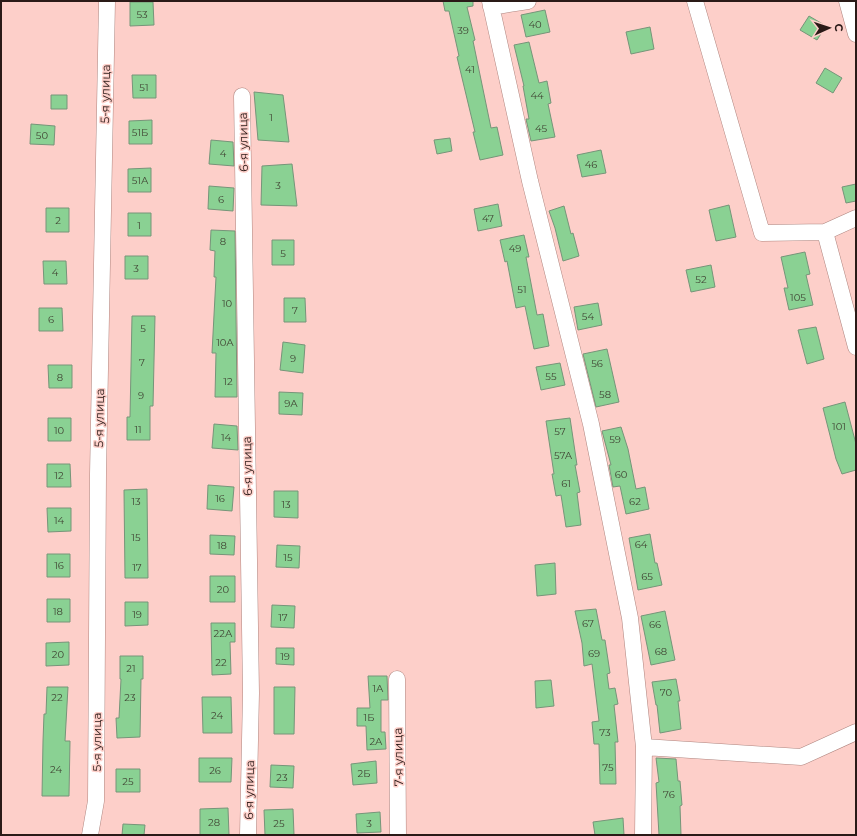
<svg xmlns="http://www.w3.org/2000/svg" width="857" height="836" font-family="Montserrat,sans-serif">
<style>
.building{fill:#8ad193;stroke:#769579}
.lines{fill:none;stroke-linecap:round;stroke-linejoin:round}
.minor-casing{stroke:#af857f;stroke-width:17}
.minor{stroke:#fff;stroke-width:16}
.labels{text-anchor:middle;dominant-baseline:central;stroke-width:3;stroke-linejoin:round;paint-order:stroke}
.number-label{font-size:10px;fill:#424836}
.street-label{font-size:12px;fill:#2a1a17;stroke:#fdcfc9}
</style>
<rect width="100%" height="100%" fill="#fdcfc9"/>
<!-- building -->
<path class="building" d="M443,1H473V6L467,7L475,40L473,41L491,128L497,127L503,155L480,160L473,132H475L457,57L459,56L449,11H445Z
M130,2H153L154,25L130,26Z
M545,10L550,32L526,37L521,15Z
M809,16L826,26L817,40L800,30Z
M650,27L654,49L631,54L626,32Z
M529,42L539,83L547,81L551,103L548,104L555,137L531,141L526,119H529L523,86H524L514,45Z
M825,68L842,78L833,93L816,83Z
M132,75H156V98H133Z
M254,92L283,95L289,142L258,140Z
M51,95H67V109H51Z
M152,120V144H129V121Z
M31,124L55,126L54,145L30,144Z
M450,138L452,151L437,154L434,140Z
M211,140L233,142L234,166L209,164Z
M601,150L606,173L582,177L577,155Z
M292,164L297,206L261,205L262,166Z
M151,168V192H128V169Z
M856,184V201L846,203L842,187Z
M209,186L234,188L233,211L208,209Z
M498,204L502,226L478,231L474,209Z
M729,205L736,237L716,241L709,210Z
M564,206L571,234L573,233L579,256L563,261L555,228L549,211Z
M46,208H69V232H46Z
M128,213H151V236H128Z
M211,230L235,231L237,397H215L216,353H212L216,277H214L215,251L210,250Z
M524,235L529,257H526L537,315L543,314L549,346L534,349L525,306L516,308L507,261L505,262L500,240Z
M272,240H294V265H272Z
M805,252L810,274L806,275L813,305L789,310L784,288H788L781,257Z
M125,256H148V279H125Z
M43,261H66L67,284H44Z
M711,265L715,287L691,292L686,270Z
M284,298H305L306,322H284Z
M598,303L602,325L578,330L574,307Z
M39,308H62L63,331H39Z
M132,316H155L153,406H150V440H127V417H130Z
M816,327L824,359L807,364L798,330Z
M283,342L305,345L303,373L280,370Z
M607,349L619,402L596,407L583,354Z
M560,363L565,385L541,390L536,367Z
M48,365H72V388H49Z
M279,392L303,393L302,415L279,414Z
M845,402L856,444V470L842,474L836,459L823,408Z
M48,418H71V441H48Z
M570,418L577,465H575L580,492L577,493L581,525L566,527L561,495L556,496L552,474H554L546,421Z
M214,424L237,426L238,450L212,448Z
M621,427L628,449L636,489L645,487L649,509L626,514L620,486L613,487L609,465H611L602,431Z
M47,464H70L71,487H47Z
M208,485L234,487L232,511L207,509Z
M147,489L148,578H125L124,490Z
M274,491H298V518L274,517Z
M47,508H71V531L48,532Z
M650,534L655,563H657L662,585L638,590L629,538Z
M210,535L235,536L234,555L210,554Z
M277,545L300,546L299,568L276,567Z
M47,554H70V577H47Z
M555,563L556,594L537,596L535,565Z
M210,576H235V602H210Z
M47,599H70V622H47Z
M125,602H148V625L125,626Z
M272,605L295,606L294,628L271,627Z
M596,609L602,640H605L610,673L607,674L609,689L615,688L618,704L614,705L618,742H615L616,784H600L599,744H594L592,722L599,721L592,664L584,666L582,643L575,611Z
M665,611L675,660L651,665L641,616Z
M211,623H235V642H230L231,674L212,675Z
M69,642V665L46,666V643Z
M276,648H294V665L276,664Z
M120,656H143V679H141L140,737L117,738L116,718H119L121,679H120Z
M368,676H387L388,700H381V732H385L386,749L367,750L366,726H357V708H370Z
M676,679L680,701H678L681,729L660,733L657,705H656L652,682Z
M551,680L554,706L536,708L535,681Z
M47,687H68L65,741H70L69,796H42L43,741L44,714H46Z
M274,687H295L294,734H274Z
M202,697H231L232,733H203Z
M199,758H232L231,782H199Z
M656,758L676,759L678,781H680L682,805L680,806L681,835H659L656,783L659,782Z
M376,761L377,783L353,785L351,764Z
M271,765L294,766L293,788L270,787Z
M116,769H140V792H116Z
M228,808L229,835H200V809Z
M293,809L294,835H265L264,810Z
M380,812L381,832L357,833L356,814Z
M623,818L624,835H595L593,822Z
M123,824L145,825L144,835H122Z"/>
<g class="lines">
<defs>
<path id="minor" d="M490,1L530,181L591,424L630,618L644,747L643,835
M695,1L762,233L825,232L856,218
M847,1L856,34
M491,7L528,1
M242,96L251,693L248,835
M825,232L856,347
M397,679L398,835
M644,747L801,757L856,732
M90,835L96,801L98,474L107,1"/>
</defs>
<!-- minor casing -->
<use href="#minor" class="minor-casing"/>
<!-- minor -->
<use href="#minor" class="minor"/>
</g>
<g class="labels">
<!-- number labels -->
<g class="number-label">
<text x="142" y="14">53</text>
<text x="535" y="24">40</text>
<text x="463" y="30">39</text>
<text x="470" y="69">41</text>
<text x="144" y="87">51</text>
<text x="537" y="95">44</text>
<text x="271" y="117">1</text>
<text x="541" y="128">45</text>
<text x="140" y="132">51Б</text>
<text x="42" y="135">50</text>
<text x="223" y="153">4</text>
<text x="591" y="164">46</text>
<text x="140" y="180">51А</text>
<text x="278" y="185">3</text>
<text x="221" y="199">6</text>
<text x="488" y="218">47</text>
<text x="58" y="220">2</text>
<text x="139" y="225">1</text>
<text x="223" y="241">8</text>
<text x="515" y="248">49</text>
<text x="283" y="253">5</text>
<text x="136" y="268">3</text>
<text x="55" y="272">4</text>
<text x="701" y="279">52</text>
<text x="522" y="289">51</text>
<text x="798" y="297">105</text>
<text x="227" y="303">10</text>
<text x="295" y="310">7</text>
<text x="588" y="316">54</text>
<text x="51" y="319">6</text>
<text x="143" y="328">5</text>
<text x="225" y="342">10А</text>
<text x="293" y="358">9</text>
<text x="142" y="362">7</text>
<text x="597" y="363">56</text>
<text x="551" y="376">55</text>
<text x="60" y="377">8</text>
<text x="228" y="381">12</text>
<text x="605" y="394">58</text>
<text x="141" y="395">9</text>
<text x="291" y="403">9А</text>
<text x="839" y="426">101</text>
<text x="138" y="429">11</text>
<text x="59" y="430">10</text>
<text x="560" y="431">57</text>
<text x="226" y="437">14</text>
<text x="615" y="439">59</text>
<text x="563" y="455">57А</text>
<text x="621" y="474">60</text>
<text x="59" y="475">12</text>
<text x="566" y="483">61</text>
<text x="220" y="498">16</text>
<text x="136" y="501">13</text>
<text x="635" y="501">62</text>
<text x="286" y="504">13</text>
<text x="59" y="520">14</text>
<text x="136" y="537">15</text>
<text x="641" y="544">64</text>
<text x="222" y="545">18</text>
<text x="288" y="557">15</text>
<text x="59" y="565">16</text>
<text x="137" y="567">17</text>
<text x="647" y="576">65</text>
<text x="223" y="589">20</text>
<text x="58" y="611">18</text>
<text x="137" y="614">19</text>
<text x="283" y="617">17</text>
<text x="588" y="623">67</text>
<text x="655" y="624">66</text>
<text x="223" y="633">22А</text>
<text x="661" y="651">68</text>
<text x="594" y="653">69</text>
<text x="58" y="654">20</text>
<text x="285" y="656">19</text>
<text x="221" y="662">22</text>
<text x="131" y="668">21</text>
<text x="378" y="688">1А</text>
<text x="666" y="692">70</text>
<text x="57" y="697">22</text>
<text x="130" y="697">23</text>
<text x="217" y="715">24</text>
<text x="369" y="717">1Б</text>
<text x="605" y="732">73</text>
<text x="376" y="741">2А</text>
<text x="608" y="767">75</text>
<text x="56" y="769">24</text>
<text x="215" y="770">26</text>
<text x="364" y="773">2Б</text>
<text x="282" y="777">23</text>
<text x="128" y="781">25</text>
<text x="669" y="794">76</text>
<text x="214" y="822">28</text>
<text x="279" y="823">25</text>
<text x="369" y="823">3</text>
</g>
<!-- street labels -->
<g class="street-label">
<text transform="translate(105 94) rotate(-89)">5-я улица</text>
<text transform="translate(243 142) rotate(-91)">6-я улица</text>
<text transform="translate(99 418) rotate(-89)">5-я улица</text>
<text transform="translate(247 466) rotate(-91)">6-я улица</text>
<text transform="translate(96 742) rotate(-90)">5-я улица</text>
<text transform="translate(398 757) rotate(-91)">7-я улица</text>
<text transform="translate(249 790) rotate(-89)">6-я улица</text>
</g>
</g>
<!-- border -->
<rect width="857" height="836" fill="none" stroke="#2a1a17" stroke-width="4"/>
<!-- north arrow -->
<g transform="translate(829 28) rotate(87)" stroke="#fdcfc9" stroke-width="3" paint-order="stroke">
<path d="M0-3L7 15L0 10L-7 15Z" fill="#2a1a17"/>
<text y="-6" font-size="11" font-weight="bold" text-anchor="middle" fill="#2a1a17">С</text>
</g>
</svg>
